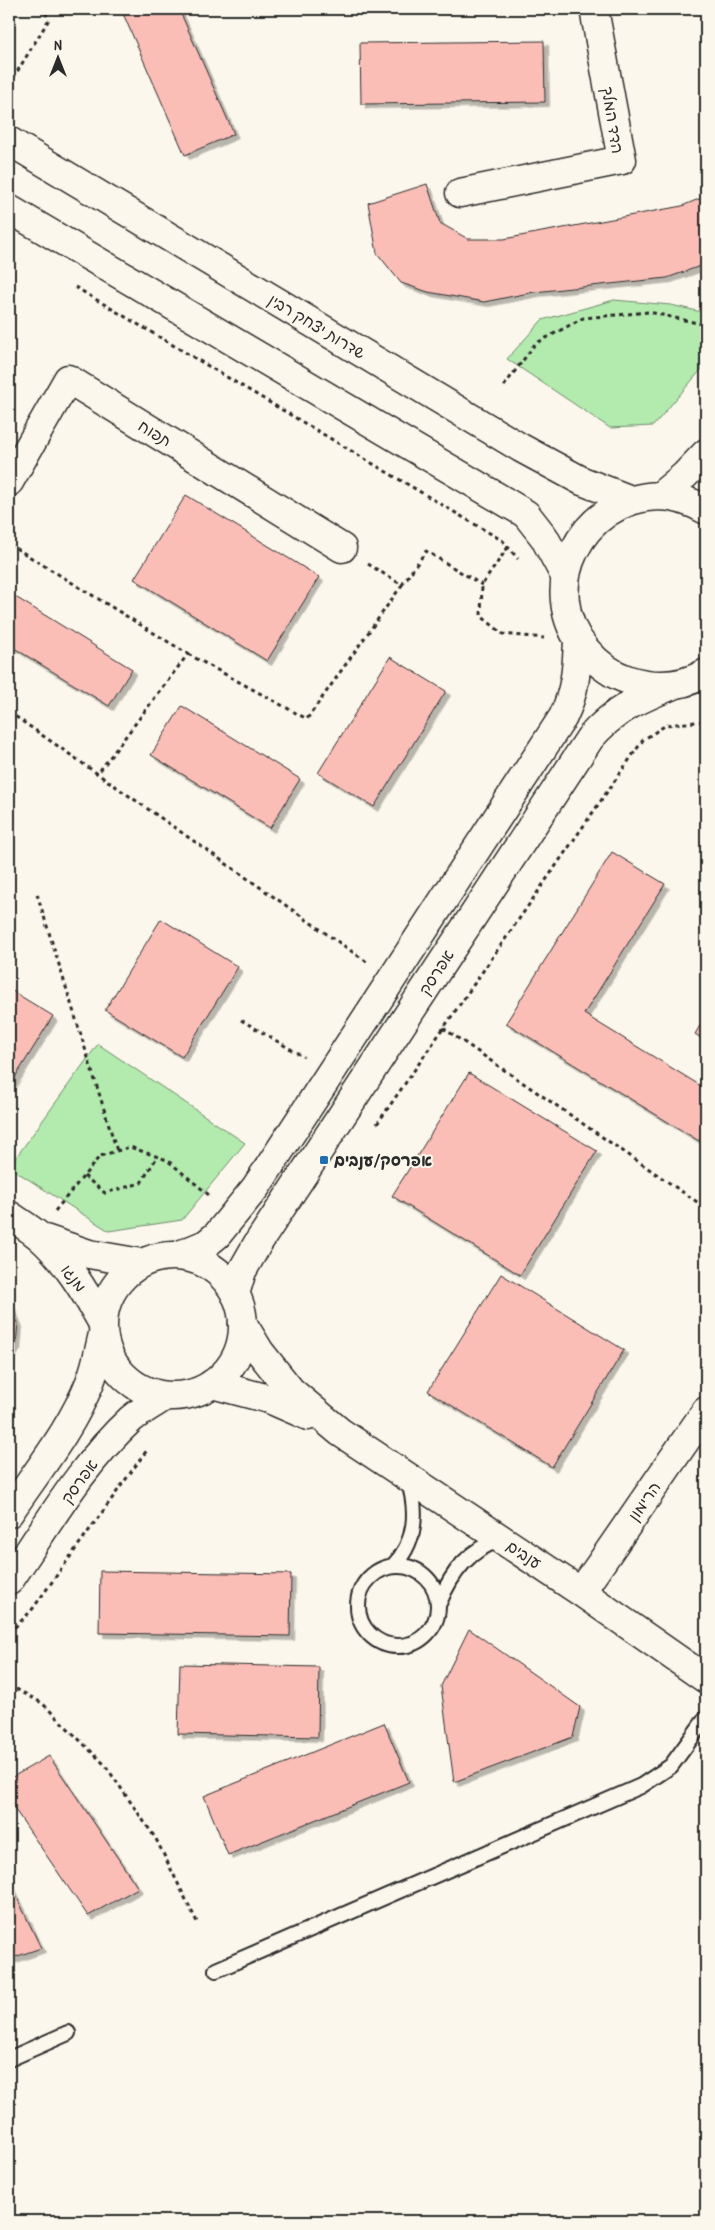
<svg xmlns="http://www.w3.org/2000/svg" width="715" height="2230" font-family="'Patrick Hand','Playpen Sans Hebrew',sans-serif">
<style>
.green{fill:#b3eaae;stroke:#6f8a6c}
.building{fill:#fabeb7;stroke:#2b2b2b;filter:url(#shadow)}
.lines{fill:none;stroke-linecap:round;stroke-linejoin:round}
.lane-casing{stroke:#2b2b2b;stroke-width:18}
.street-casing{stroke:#2b2b2b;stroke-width:31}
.secondary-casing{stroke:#2b2b2b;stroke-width:31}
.path{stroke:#2b2b2b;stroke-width:3;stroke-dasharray:4 4;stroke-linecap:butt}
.lane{stroke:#fbf7ec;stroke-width:14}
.street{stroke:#fbf7ec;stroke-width:28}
.secondary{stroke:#fbf7ec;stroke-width:28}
.poi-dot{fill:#1f6fb2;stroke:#fbf7ec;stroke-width:2}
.labels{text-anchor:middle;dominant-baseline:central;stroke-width:4;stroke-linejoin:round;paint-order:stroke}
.street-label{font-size:16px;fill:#2b2b2b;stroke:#fbf7ec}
.poi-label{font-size:16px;font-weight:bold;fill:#2b2b2b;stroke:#fbf7ec;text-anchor:start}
</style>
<defs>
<filter id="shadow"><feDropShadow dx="4.5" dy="4.5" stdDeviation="0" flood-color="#0004"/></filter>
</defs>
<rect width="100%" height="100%" fill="#fbf7ec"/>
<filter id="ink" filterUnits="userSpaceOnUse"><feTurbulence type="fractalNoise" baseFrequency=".02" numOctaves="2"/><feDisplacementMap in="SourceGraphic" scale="10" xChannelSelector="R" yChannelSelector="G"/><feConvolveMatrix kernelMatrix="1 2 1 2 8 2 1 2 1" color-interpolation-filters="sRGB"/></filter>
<g filter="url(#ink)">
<!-- green -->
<path class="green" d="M614,300L671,305L706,313V364L653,426L610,428L507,359L542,320Z
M98,1044L245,1143L182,1220L109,1231L9,1167Z"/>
<!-- building -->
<path class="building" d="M121,9H179L234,134L185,155Z
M544,41L545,102L361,104L360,43Z
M427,184L440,223L468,239H504L682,206L706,196V264L667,278L534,292L484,302L428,292L401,283L377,253L368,203Z
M186,495L319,577L267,661L134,579Z
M9,593L132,669L109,706L9,645Z
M390,657L446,691L374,807L318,773Z
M182,706L300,779L270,828L151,755Z
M612,852L665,884L584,1014L706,1089V1130L699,1141L506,1023Z
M161,919L238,967L182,1057L105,1010Z
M9,989L53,1016L9,1087Z
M706,1016V1041L695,1034Z
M469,1073L597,1151L520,1275L392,1196Z
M501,1274L624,1350L552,1467L428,1391Z
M9,1300L18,1323L16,1345L9,1357Z
M100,1571L291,1574L290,1636L99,1633Z
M469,1629L580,1707L573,1737L454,1782L441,1686Z
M180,1664L319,1667L318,1737L178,1734Z
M384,1723L409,1782L228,1855L204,1796Z
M49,1756L138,1888L88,1916L9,1801V1779Z
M9,1881L41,1948L9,1959Z"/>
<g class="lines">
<defs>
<path id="lane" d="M358 1606a40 40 0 1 1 80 0a40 40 0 1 1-80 0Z
M393,1566C417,1541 418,1511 408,1479
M439,1603C452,1572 469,1549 502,1539
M216,1970L641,1786L671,1766L706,1718
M9,2059L68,2033"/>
<path id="street" d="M460,193L622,160L594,9
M9,482L68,379L342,548
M9,1215C19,1222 31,1229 40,1237C66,1260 85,1292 102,1322
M42,1238L89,1254L141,1263
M243,1324L260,1352L291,1391L340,1432L581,1592L706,1679
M212,1384L269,1399L308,1416
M581,1592L706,1411"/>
<path id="secondary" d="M9,141L521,448L582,481L631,500
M9,209L526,514L544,537L565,576
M660,496L685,475L706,453
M706,510C692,502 676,496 659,496C581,498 535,589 586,650C598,664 612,675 629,680C655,688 682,687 706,673
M103 1326a70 70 0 1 1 140 0a70 70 0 1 1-140 0Z
M177,1256L206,1244L217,1235L256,1187L563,717C575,692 577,668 578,640
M235,1294L242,1271L258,1243L590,738C615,709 639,699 673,685
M9,1513C37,1471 71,1430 90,1382C96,1367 99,1350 103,1334
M9,1581C47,1526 81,1465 131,1419C142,1410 155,1403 166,1396"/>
</defs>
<!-- lane casing -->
<use href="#lane" class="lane-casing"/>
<!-- street casing -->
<use href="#street" class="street-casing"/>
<!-- secondary casing -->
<use href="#secondary" class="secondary-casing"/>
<!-- path -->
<path class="path" d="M9,85L48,21L45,9
M75,287L503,541L518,559
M504,386L535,344L583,318L649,312L706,325
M9,544L188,654L98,773
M508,547L482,585L481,616L503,634L544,638
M402,585L426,551L482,585
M188,654L307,719L402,585L368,564
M9,712L367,962
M37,894L117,1151
M241,1020L304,1057
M443,1028L706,1208
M377,1124L643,740L666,725L706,721
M84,1176L105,1193L141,1183L157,1157
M55,1211L100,1156L130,1147L167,1160L209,1195
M9,1633L31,1611L147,1450
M9,1685L42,1703L105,1765L156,1839L198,1924"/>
<!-- lane -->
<use href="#lane" class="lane"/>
<!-- street -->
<use href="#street" class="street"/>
<!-- secondary -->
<use href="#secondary" class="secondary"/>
</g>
</g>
<!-- markers -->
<rect class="poi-dot" x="319" y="1155" width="10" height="10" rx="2.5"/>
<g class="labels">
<!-- street labels -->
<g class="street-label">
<text transform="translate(613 120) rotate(81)">הדד המלך</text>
<text transform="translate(317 326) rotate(31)">שדרות יצחק רבין</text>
<text transform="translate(155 433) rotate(32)">תפוח</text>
<text transform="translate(436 972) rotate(-57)">אפרסק</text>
<text transform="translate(74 1278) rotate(53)">מנגו</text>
<text transform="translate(79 1481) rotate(-54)">אפרסק</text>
<text transform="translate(644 1501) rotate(-55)">הרימון</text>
<text transform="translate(524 1554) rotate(33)">ענבים</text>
</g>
<!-- poi labels -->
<g class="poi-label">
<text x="334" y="1160">אפרסק/ענבים</text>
</g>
</g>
<!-- margin -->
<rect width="715" height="2230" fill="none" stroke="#fbf7ec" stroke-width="30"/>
<rect x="15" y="15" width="685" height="2200" fill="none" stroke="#2b2b2b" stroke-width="2" filter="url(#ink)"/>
<!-- north arrow -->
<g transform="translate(58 58)" stroke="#fbf7ec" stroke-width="4" paint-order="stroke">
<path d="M0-4L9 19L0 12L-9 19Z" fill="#2b2b2b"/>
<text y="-8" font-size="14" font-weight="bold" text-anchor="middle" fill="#2b2b2b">N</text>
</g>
</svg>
